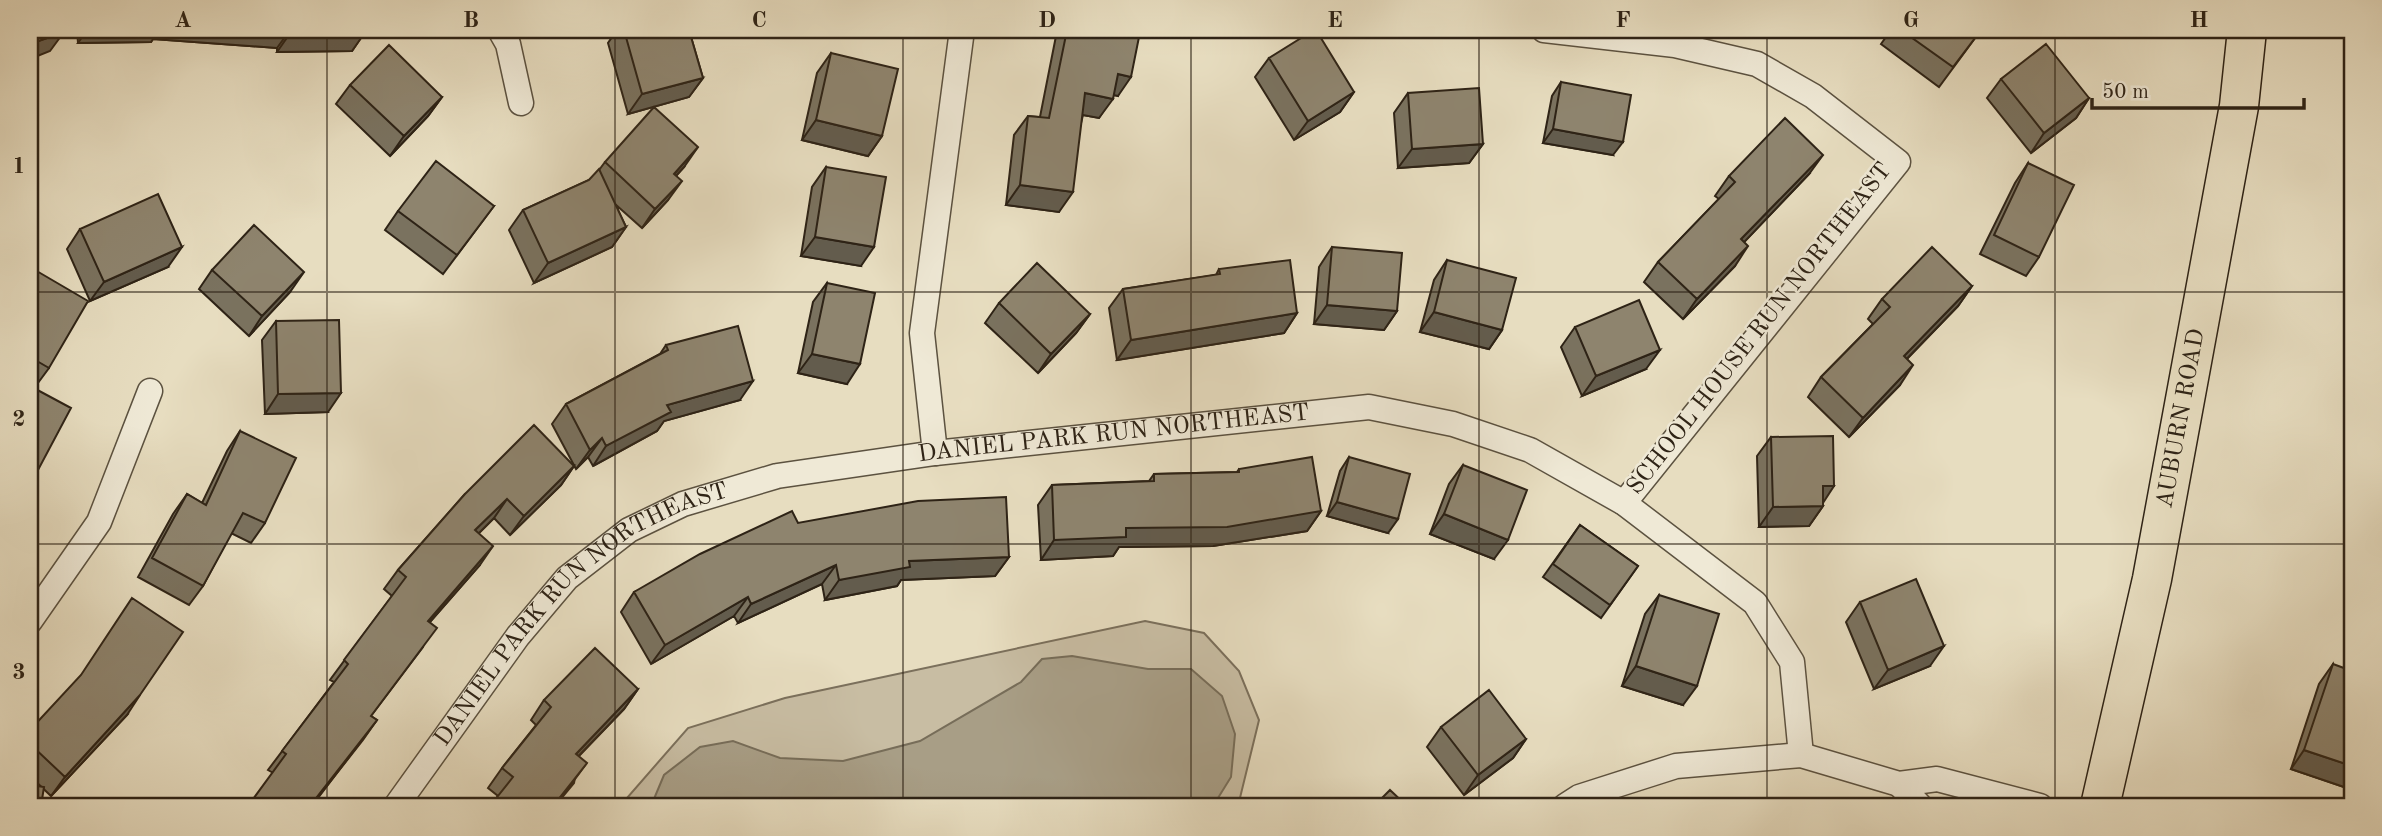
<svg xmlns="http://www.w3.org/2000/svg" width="2382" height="836" font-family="'Old Standard TT',serif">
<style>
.green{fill:#c8bda3;stroke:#7b705c;stroke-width:2}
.water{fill:#a89e86;stroke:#776d59;stroke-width:2}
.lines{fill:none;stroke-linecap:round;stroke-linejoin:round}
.minor-casing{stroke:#5c5240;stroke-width:27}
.primary-casing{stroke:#2e2316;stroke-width:41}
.minor{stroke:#efe9d6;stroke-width:24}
.primary{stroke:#e7ddc0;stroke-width:38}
.wall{fill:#7a725f;stroke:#2e2316;stroke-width:2}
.shaded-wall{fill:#635c4d;stroke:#2e2316;stroke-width:2}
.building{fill:#8e846e;stroke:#2e2316;stroke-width:2}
.grid{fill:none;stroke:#2e2316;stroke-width:2;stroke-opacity:0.55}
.labels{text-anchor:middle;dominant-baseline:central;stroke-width:5;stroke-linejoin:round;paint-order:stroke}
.street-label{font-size:24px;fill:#2e2316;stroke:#efe9d6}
.neatline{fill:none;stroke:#2e2316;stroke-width:2.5}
.grid-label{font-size:23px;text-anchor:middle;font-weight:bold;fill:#2e2316}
</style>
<rect width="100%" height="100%" fill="#e7ddc0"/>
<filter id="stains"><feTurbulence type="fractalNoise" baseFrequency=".00286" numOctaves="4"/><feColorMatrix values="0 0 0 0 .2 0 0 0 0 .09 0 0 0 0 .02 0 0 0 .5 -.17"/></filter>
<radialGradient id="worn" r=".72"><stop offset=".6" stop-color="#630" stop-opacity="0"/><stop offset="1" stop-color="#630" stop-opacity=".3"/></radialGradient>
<!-- green -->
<path class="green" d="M1145,621L1204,633L1239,671L1259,720L1238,806H620L688,728L785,698Z"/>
<!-- water -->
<path class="water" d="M1072,656L1148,669H1191L1222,696L1235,734L1231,777L1213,806H651L664,775L700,747L733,741L780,758L843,761L920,741L1021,682L1042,659Z"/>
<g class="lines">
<defs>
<g id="minor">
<path d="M500,30L508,44L521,103"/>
<path d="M1544,30L1675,45L1757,64L1813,96L1898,162L1624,503"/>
<path d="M935,453L922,333L962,30"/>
<path d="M30,621L99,522L150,391"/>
<path d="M1899,784L1920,806"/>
<path id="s1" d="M396,806L518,636L567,578L629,530L683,504L777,476L935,453L1369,407L1453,424L1530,450L1624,503L1755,603L1792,662L1801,755"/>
<path d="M1565,806L1579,797L1676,766L1801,755L1899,784L1937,779L2040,806"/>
</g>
<g id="primary">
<path id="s2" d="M2100,806L2152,579L2239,106L2247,30"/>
</g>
</defs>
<!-- minor casing -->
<use href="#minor" class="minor-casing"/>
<!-- primary casing -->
<use href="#primary" class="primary-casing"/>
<!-- minor -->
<use href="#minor" class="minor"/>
<!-- primary -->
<use href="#primary" class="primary"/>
</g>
<!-- wall -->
<path class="wall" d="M77,30H366L352,51L277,52V48L153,39L151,42L78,43Z
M617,30H689L703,78L689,97L628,114L608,43Z
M1061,30H1131L1118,96L1114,95L1099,118L1083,115L1059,212L1006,205L1014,135L1028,116L1040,117L1056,36Z
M1891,30H1981L1939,87L1881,44Z
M831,53L882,136L868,156L802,140L817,73Z
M1269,58L1354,92L1340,112L1294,140L1255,77Z
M2001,79L2089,98L2076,118L2031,153L1987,98Z
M1561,82L1613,155L1543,143L1552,96Z
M350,85L442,97L428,116L390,156L336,104Z
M1408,93L1483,144L1469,163L1398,168L1394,113Z
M605,162L684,167L676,176L668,200L642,228L615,204L626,227L612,247L534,283L509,230L523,210L589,180L599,170Z
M2028,163L2039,257L2026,276L1980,254L2015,183Z
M826,167L861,266L801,256L812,187Z
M1809,174L1744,242L1735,266L1683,319L1644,282L1658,262L1719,199L1715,196L1729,176Z
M494,206L443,274L385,230L398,211Z
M80,229L168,267L90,301L67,249Z
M1332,247L1397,311L1384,330L1314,324L1319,267Z
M1447,260L1502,330L1489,349L1420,332L1434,280Z
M1219,269L1297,313L1284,333L1117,360L1109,308L1123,289L1216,275Z
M35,270L49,368L35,387L30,384V278Z
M212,270L290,292L249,336L199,289Z
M827,283L847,384L798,373L813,302Z
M1972,286L1958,306L1907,359L1900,385L1849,437L1808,397L1821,377L1873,324L1868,319L1882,299Z
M999,303L1090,314L1076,333L1038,373L985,323Z
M276,321L328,412L265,414L262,340Z
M1575,327L1646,369L1582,396L1561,347Z
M666,345L740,400L664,421L657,431L593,466L588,457L576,469L552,424L566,404L660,354Z
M240,431L265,523L251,543L231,533L203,586L189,605L138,577L173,514L187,494L202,503L227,451Z
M1771,437L1823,506L1809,526L1759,527L1757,456Z
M1349,457L1388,533L1327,516L1340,471Z
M1463,465L1494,559L1430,534L1449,484Z
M574,466L561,485L510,535L494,518L479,533L480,565L430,622L423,647L371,716L377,720L318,798L268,770L334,682L330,680L392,596L384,589L398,570L465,494Z
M1239,469L1321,511L1307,531L1213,546L1119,547L1113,556L1041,560L1038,505L1052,485L1149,481L1154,474L1237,472Z
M798,523L1009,557L995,576L901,580L897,586L825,600L822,584L738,623L734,616L651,664L621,612L634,592Z
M1580,525L1638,566L1601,618L1543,577Z
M1659,595L1683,705L1622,686L1645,614Z
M1860,602L1930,666L1874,689L1846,622Z
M2333,664L2344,787L2291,769L2319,684Z
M638,689L624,709L579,756L574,783L555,806H490L498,796L488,788L502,768L536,725L531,720L544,700Z
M127,715L51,796L30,776V730Z
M1441,727L1526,739L1513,758L1464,795L1427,747Z"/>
<!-- shaded-wall -->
<path class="shaded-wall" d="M87,30H290L277,48L153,39L151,42L78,43Z
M366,31L352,51L277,52L291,32Z
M64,32L50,51L30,59V44Z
M1118,74L1131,77L1118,96L1104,93Z
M703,78L689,97L628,114L642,94Z
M1354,92L1340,112L1294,140L1308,121Z
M1085,93L1113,99L1099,118L1072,113Z
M442,97L428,116L390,156L404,136Z
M2089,98L2076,118L2031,153L2044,133Z
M816,120L882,136L868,156L802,140Z
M1553,129L1623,142L1613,155L1543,143Z
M1483,144L1469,163L1398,168L1412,149Z
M698,147L684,167L660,193L674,174Z
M1823,155L1809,174L1728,259L1741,239Z
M682,181L668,200L642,228L655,209Z
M1020,185L1073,192L1059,212L1006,205Z
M626,227L612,247L534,283L548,263Z
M815,237L874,247L861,266L801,256Z
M1748,246L1735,266L1683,319L1697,299Z
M182,247L168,267L90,301L104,282Z
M304,272L290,292L249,336L262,316Z
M1972,286L1958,306L1890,376L1904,356Z
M1327,305L1397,311L1384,330L1314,324Z
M1434,312L1502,330L1489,349L1420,332Z
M1297,313L1284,333L1117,360L1131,340Z
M1090,314L1076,333L1038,373L1051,354Z
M1660,350L1646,369L1582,396L1596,376Z
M812,354L860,364L847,384L798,373Z
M1913,365L1900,385L1849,437L1863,418Z
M753,381L740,400L664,421L657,431L593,466L606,446L667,405Z
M341,393L328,412L265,414L278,394Z
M602,438L588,457L576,469L590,450Z
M574,466L561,485L510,535L524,516Z
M1823,486H1834L1821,506Z
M507,499L494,518L462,550L475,530Z
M1337,502L1398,519L1388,533L1327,516Z
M1823,506L1809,526L1759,527L1773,507Z
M1321,511L1307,531L1213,546L1119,547L1113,556L1041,560L1054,540L1126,528Z
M1444,514L1508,540L1494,559L1430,534Z
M493,546L480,565L414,640L428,621Z
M1009,557L995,576L901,580L897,586L825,600L839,580L909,561Z
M836,565L822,584L738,623L751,604Z
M748,597L734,616L651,664L665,645Z
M1944,646L1930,666L1874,689L1888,670Z
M1636,666L1697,686L1683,705L1622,686Z
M638,689L624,709L562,773L576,754Z
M140,695L127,715L51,796L65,777Z
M377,720L363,740L311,806Z
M1526,739L1513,758L1464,795L1478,775Z
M2304,750L2352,766V776L2344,787L2291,769Z
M587,763L555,806H553Z"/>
<!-- building -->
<path class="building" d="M30,30H63L64,32L30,44Z
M291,30H366V31L291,32Z
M624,30H689L703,78L642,94Z
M1067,30H1131L1140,32L1131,77L1118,74L1113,99L1085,93L1073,192L1020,185L1028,116L1049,118Z
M1314,30H1316L1354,92L1308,121L1269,58Z
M1901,30H1981L1953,67Z
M2046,44L2089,98L2044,133L2001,79Z
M389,45L442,97L404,136L350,85Z
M831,53L898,69L882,136L816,120Z
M1561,82L1631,95L1623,142L1553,129Z
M1479,88L1483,144L1412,149L1408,93Z
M654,107L698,147L674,174L682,181L655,209L605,162Z
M1785,118L1823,155L1741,239L1748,246L1697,299L1658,262L1735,182L1729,176Z
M436,161L494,206L457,255L398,211Z
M2028,163L2074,185L2039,257L1994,235Z
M826,167L886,177L874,247L815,237Z
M599,169L626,227L548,263L523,210L589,180Z
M158,194L182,247L104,282L80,229Z
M254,225L304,272L262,316L212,270Z
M1332,247L1402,253L1397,311L1327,305Z
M1932,247L1972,286L1904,356L1913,365L1863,418L1821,377L1890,307L1882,299Z
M1290,260L1297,313L1131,340L1123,289L1220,274L1219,269Z
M1447,260L1516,278L1502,330L1434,312Z
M1037,263L1090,314L1051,354L999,303Z
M35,270L88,301L49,368L30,357V280Z
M827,283L875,293L860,364L812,354Z
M1639,300L1660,350L1596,376L1575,327Z
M339,320L341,393L278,394L276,321Z
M738,326L753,381L667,405L671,412L606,446L602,438L590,450L566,404L668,350L666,345Z
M30,386L71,408L30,485Z
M534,425L574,466L524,516L507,499L475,530L493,546L428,621L437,628L371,716L377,720L317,797L320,800L315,806H248L286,754L282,751L348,664L344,660L406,577L398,570L465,494Z
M240,431L296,458L265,523L243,513L203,586L152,558L187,494L206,505Z
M1833,436L1834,486H1823V506L1773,507L1771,437Z
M1312,457L1321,511L1227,527L1126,528V537L1054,540L1052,485L1154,481V474L1239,472V469Z
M1349,457L1410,474L1398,519L1337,502Z
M1463,465L1527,490L1508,540L1444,514Z
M1006,497L1009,557L909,561L910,567L839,580L836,565L751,604L748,597L665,645L634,592L700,554L792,511L798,523L918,501Z
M1580,525L1638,566L1610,605L1553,564Z
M1916,579L1944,646L1888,670L1860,602Z
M1659,595L1719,614L1697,686L1636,666Z
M132,598L183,632L140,695L65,777L30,744V730L81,675Z
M595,648L638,689L576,754L587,763L553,806H490L513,777L502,768L551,707L544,700Z
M2333,664L2352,671V766L2304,750Z
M1489,690L1526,739L1478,775L1441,727Z
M30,785L44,787L41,806H30Z
M1390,790L1407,806H1374Z"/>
<!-- grid -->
<path class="grid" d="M327,30V806M615,30V806M903,30V806M1191,30V806M1479,30V806M1767,30V806M2055,30V806M30,292H2352M30,544H2352"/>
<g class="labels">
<!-- street labels -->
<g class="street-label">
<text transform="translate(1760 329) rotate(-52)">SCHOOL HOUSE RUN NORTHEAST</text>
<text stroke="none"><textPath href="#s2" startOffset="396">AUBURN ROAD</textPath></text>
<text stroke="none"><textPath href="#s1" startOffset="861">DANIEL PARK RUN NORTHEAST</textPath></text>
<text stroke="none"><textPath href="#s1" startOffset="273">DANIEL PARK RUN NORTHEAST</textPath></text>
</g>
</g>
<!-- margin -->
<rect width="2382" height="836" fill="none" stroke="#e7ddc0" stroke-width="77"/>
<!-- scale -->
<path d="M2092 98v10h212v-10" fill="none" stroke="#2e2316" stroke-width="3.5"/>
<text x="2102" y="98" font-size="21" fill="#2e2316" stroke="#efe9d6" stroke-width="5" paint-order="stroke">50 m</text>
<rect x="38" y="38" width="2306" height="760" class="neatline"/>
<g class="grid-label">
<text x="183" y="27">A</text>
<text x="471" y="27">B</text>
<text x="759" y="27">C</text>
<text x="1047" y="27">D</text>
<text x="1335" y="27">E</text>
<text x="1623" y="27">F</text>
<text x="1911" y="27">G</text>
<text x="2199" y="27">H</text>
<text x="19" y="173">1</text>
<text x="19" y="426">2</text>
<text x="19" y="679">3</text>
</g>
<rect width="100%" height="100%" filter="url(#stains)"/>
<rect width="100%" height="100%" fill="url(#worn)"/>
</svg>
